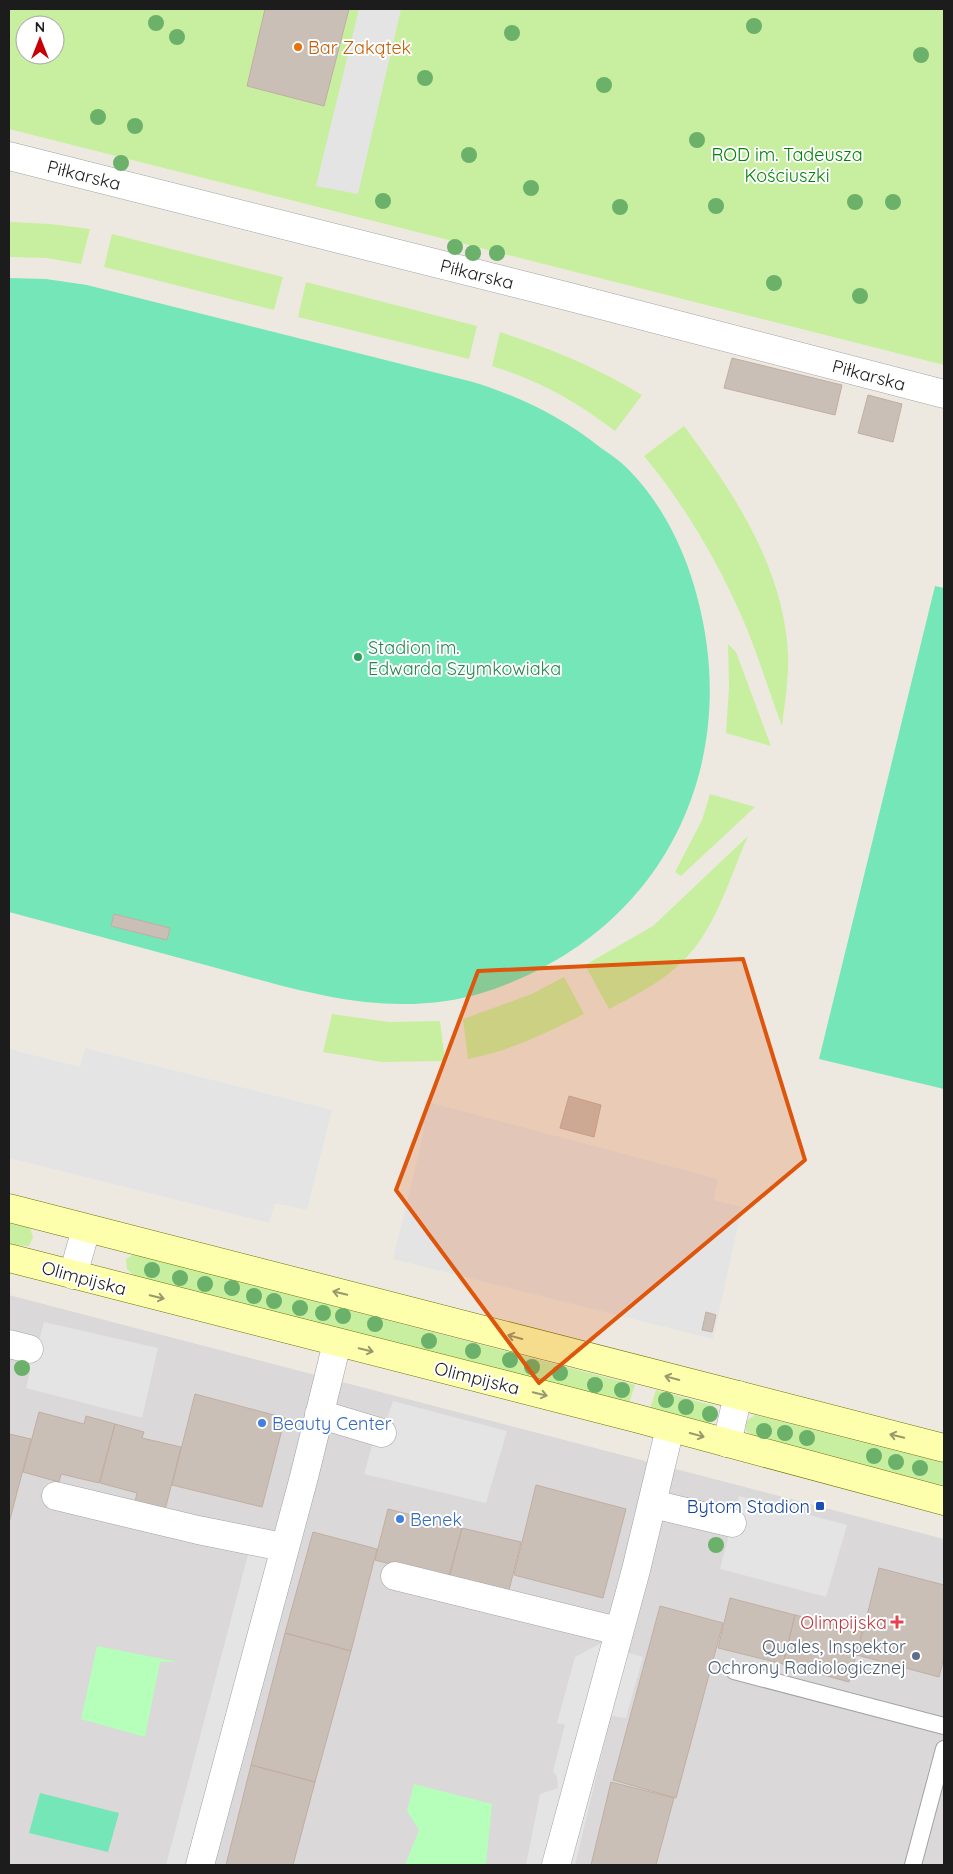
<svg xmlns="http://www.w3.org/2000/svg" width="953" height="1874" font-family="Quicksand,sans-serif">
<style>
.residential{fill:#dad8d8}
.grass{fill:#c8ef9f;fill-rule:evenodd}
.park{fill:#b6ffbb}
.pitch{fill:#75e6b8}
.parking{fill:#e4e4e4}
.building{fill:#cabfb6;stroke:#c1aea1}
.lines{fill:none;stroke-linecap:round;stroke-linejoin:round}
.lane-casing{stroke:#a3a3a3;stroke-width:18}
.street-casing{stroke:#a3a3a3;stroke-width:29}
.secondary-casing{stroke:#6b7500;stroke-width:29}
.lane{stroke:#fff;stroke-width:16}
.street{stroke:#fff;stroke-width:28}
.secondary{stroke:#fdffad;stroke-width:28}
.tree{fill:#6bb16a}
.oneway{stroke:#98996c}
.marked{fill:#de560d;fill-opacity:0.2;stroke:#de560d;stroke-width:4;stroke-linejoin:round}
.food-dot{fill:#e8710a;stroke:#fff;stroke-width:2}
.leisure-dot{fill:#2e9e5b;stroke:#fff;stroke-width:2}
.shop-dot{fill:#3f7fe0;stroke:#fff;stroke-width:2}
.transit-dot{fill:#1a4fb4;stroke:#fff;stroke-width:2}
.health-dot{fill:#e0444e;stroke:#fff;stroke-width:2}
.service-dot{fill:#5c6f8a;stroke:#fff;stroke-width:2}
.labels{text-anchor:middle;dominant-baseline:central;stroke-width:4;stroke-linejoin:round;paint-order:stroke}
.food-label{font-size:18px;fill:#c56008;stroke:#fff;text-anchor:start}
.park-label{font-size:18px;fill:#008309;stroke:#fff}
.street-label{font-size:18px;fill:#1c1c1c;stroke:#fff}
.leisure-label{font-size:18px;fill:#27864d;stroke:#fff;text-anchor:start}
.shop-label{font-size:18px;fill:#366cbe;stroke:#fff;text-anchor:start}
.transit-label{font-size:18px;fill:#164399;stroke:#fff;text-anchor:end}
.health-label{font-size:18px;fill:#be3a42;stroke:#fff;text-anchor:end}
.service-label{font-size:18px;fill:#4e5e75;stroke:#fff;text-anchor:end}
</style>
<rect width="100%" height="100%" fill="#eee9e0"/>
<!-- residential -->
<path class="residential" d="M9,1295L944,1539V1865H9Z"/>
<!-- grass -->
<path class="grass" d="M9,9H944V365L9,129ZM25,25H55V55H25Z
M9,222L51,224L90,229L81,264L46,258L9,257Z
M112,234L283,277L274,310L104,267Z
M306,282L477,326L469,359L298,317Z
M500,332C551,349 595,366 642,395L615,431C577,402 538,380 492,366Z
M684,426C734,493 784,568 788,654C789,678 785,702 782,726C768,689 757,651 741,615C716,558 683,503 644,456Z
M728,644L736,652L771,746L726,733L729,687Z
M710,794L755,807L681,876L675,872L702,820Z
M748,836C729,879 715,932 680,964C660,983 634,996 609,1009L585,965L653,926Z
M564,977L584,1014C546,1033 510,1051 468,1059L463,1019L532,994Z
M332,1014L389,1022L440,1021L445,1061L381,1062L323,1052Z
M9,1223L30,1228L33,1237L29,1246L9,1245Z
M134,1254L635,1385L628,1406L135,1277L127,1269L126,1259Z
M656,1390L714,1406L716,1413L714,1420L708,1424L650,1409Z
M755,1415L944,1463V1486L755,1436L746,1431L745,1422Z"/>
<!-- park -->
<path class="park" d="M97,1646L178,1662H160L145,1737L81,1719Z
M414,1784L492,1804L486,1865H405L419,1830L407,1811Z"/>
<!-- pitch -->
<path class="pitch" d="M9,278L46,279L87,285L473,382C521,397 562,417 601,448C610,454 620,461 627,468C663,504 686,552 698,600C737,750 678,898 540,969C511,984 479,996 446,1001C365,1013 290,988 213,967C145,949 77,930 9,912Z
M935,586L944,588V1089L819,1059Z
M40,1793L119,1813L108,1852L29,1833Z"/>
<!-- parking -->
<path class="parking" d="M359,9H401L358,194L316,186Z
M85,1048L332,1110L307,1210L275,1203L269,1223L9,1158V1049L80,1067Z
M424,1101L718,1179L714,1200L742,1207L713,1339L393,1259L423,1136Z
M44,1322L158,1348L142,1418L26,1388L30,1371L27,1361L40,1337Z
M393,1401L507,1431L486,1503L364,1474L372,1446L382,1433Z
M739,1496L847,1525L826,1597L720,1569Z
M249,1551L270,1556L208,1865H166Z
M599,1644L643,1657L626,1718L611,1716L575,1865H526L540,1794L558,1788L557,1777L553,1771L565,1725L557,1723L575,1657Z"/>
<!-- building -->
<path class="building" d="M265,9H349L324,106L247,86Z
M732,358L842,385L835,415L724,388Z
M868,395L902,404L893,442L858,433Z
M114,914L170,928L167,940L111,926Z
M569,1096L601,1105L594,1137L560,1128Z
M706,1312L716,1315L712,1332L702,1330Z
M195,1394L285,1418L262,1507L172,1485Z
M39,1412L84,1424L86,1416L115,1424L99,1483L61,1474L59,1482L23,1472Z
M115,1424L144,1432L142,1438L181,1447L165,1510L135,1502L137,1493L100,1483Z
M9,1434L31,1439L9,1523Z
M536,1485L626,1509L603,1598L514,1575Z
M388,1509L462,1528L448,1579L375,1560Z
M462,1528L521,1542L508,1594L449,1579Z
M313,1532L377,1549L351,1651L285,1633Z
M879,1568L944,1585V1657L939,1677L857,1655Z
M730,1598L795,1615L783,1664L718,1648Z
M660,1606L723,1623L676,1798L613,1780Z
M795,1615L862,1632L849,1682L783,1664Z
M285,1633L351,1651L315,1782L251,1765Z
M251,1765L315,1782L293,1865H226Z
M611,1782L674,1798L656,1865H591Z"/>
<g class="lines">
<defs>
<path id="lane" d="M734,1671L944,1726
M913,1865L944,1749"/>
<path id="street" d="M9,156L570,297L944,394
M73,1275L86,1229
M9,1344L29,1349
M319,1414L382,1433
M727,1443L738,1395
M56,1496L198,1530L283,1547
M653,1504L732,1523
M395,1576L618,1631
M200,1865L304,1477L337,1343
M556,1865L636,1570L670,1428"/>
<path id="secondary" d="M9,1208L944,1448
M9,1258L635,1418L944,1501"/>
</defs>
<!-- lane casing -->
<use href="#lane" class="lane-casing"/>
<!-- street casing -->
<use href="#street" class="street-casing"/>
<!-- secondary casing -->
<use href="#secondary" class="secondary-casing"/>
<!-- lane -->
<use href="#lane" class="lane"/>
<!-- street -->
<use href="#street" class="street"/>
<!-- secondary -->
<use href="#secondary" class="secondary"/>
</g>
<!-- trees -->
<g class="tree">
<circle cx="156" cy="23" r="8"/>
<circle cx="754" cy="26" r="8"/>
<circle cx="512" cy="33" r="8"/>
<circle cx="177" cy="37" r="8"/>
<circle cx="921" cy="55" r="8"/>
<circle cx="425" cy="78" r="8"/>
<circle cx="604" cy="85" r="8"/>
<circle cx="98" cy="117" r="8"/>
<circle cx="135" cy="126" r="8"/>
<circle cx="697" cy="140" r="8"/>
<circle cx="469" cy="155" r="8"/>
<circle cx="121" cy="163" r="8"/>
<circle cx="531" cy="188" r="8"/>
<circle cx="383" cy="201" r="8"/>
<circle cx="855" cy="202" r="8"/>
<circle cx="893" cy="202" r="8"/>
<circle cx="716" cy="206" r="8"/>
<circle cx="620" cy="207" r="8"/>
<circle cx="455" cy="247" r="8"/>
<circle cx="473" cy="253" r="8"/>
<circle cx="497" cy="253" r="8"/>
<circle cx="774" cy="283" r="8"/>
<circle cx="860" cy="296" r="8"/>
<circle cx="152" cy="1270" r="8"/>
<circle cx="180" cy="1278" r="8"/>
<circle cx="205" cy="1284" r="8"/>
<circle cx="232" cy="1288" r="8"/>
<circle cx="254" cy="1296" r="8"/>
<circle cx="274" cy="1301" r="8"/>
<circle cx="300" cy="1308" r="8"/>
<circle cx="323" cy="1313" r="8"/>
<circle cx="343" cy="1316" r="8"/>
<circle cx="375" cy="1324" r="8"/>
<circle cx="429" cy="1341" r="8"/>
<circle cx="473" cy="1351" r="8"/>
<circle cx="510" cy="1360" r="8"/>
<circle cx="532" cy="1367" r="8"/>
<circle cx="22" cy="1368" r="8"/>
<circle cx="560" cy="1373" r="8"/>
<circle cx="595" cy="1385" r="8"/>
<circle cx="622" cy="1390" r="8"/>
<circle cx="666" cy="1400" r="8"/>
<circle cx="686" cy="1407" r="8"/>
<circle cx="710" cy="1414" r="8"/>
<circle cx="764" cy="1431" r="8"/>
<circle cx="785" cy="1433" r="8"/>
<circle cx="807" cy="1438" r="8"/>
<circle cx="874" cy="1456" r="8"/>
<circle cx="896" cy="1462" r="8"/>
<circle cx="920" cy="1468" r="8"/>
<circle cx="716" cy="1545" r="8"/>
</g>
<!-- one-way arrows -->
<defs><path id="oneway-shaft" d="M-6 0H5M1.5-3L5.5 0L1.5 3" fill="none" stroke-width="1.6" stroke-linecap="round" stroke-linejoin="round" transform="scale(1.25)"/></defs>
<g class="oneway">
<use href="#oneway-shaft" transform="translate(340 1293) rotate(-166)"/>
<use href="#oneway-shaft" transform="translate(157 1297) rotate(14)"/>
<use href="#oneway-shaft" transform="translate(515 1337) rotate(-165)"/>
<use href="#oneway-shaft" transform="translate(366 1350) rotate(14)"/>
<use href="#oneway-shaft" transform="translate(672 1378) rotate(-165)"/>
<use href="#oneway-shaft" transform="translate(540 1394) rotate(14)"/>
<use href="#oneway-shaft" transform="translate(697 1435) rotate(15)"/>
<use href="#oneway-shaft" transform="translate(897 1436) rotate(-166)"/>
</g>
<!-- marked area -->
<path class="marked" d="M743,959L805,1160L539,1383L396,1190L478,971Z"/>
<!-- markers -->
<circle class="food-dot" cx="298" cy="47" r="5"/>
<circle class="leisure-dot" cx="358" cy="657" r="5"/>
<g class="shop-dot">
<circle cx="262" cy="1423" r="5"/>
<circle cx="400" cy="1519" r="5"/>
</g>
<rect class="transit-dot" x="815" y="1501" width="10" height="10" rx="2.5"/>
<path class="health-dot" d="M894.5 1614.5h5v5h5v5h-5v5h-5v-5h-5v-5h5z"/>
<circle class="service-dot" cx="916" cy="1656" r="5"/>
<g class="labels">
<!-- food labels -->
<g class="food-label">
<text x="308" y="47">Bar Zakątek</text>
</g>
<!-- park labels -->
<g class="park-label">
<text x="787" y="154">ROD im. Tadeusza<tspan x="787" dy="21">Kościuszki</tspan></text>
</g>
<!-- street labels -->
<g class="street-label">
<text transform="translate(84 175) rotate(14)">Piłkarska</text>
<text transform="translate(477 274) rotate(14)">Piłkarska</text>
<text transform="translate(869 375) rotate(15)">Piłkarska</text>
<text transform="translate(84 1278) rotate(15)">Olimpijska</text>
<text transform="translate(477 1378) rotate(14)">Olimpijska</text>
</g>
<!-- leisure labels -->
<g class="leisure-label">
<text x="368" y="647">Stadion im.<tspan x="368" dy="21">Edwarda Szymkowiaka</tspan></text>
</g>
<!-- shop labels -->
<g class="shop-label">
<text x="272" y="1423">Beauty Center</text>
<text x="410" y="1519">Benek</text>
</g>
<!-- transit labels -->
<g class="transit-label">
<text x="810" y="1506">Bytom Stadion</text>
</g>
<!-- health labels -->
<g class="health-label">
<text x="887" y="1622">Olimpijska</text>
</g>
<!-- service labels -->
<g class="service-label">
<text x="906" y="1646">Quales, Inspektor<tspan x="906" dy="21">Ochrony Radiologicznej</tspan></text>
</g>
</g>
<!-- border -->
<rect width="953" height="1874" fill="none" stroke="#1c1c1c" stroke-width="20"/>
<!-- north arrow -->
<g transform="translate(40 40)"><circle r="24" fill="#ffffff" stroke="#a4a4a4"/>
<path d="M0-4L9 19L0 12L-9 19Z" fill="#c70004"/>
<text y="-8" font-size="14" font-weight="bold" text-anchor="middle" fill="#1c1c1c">N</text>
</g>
</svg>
